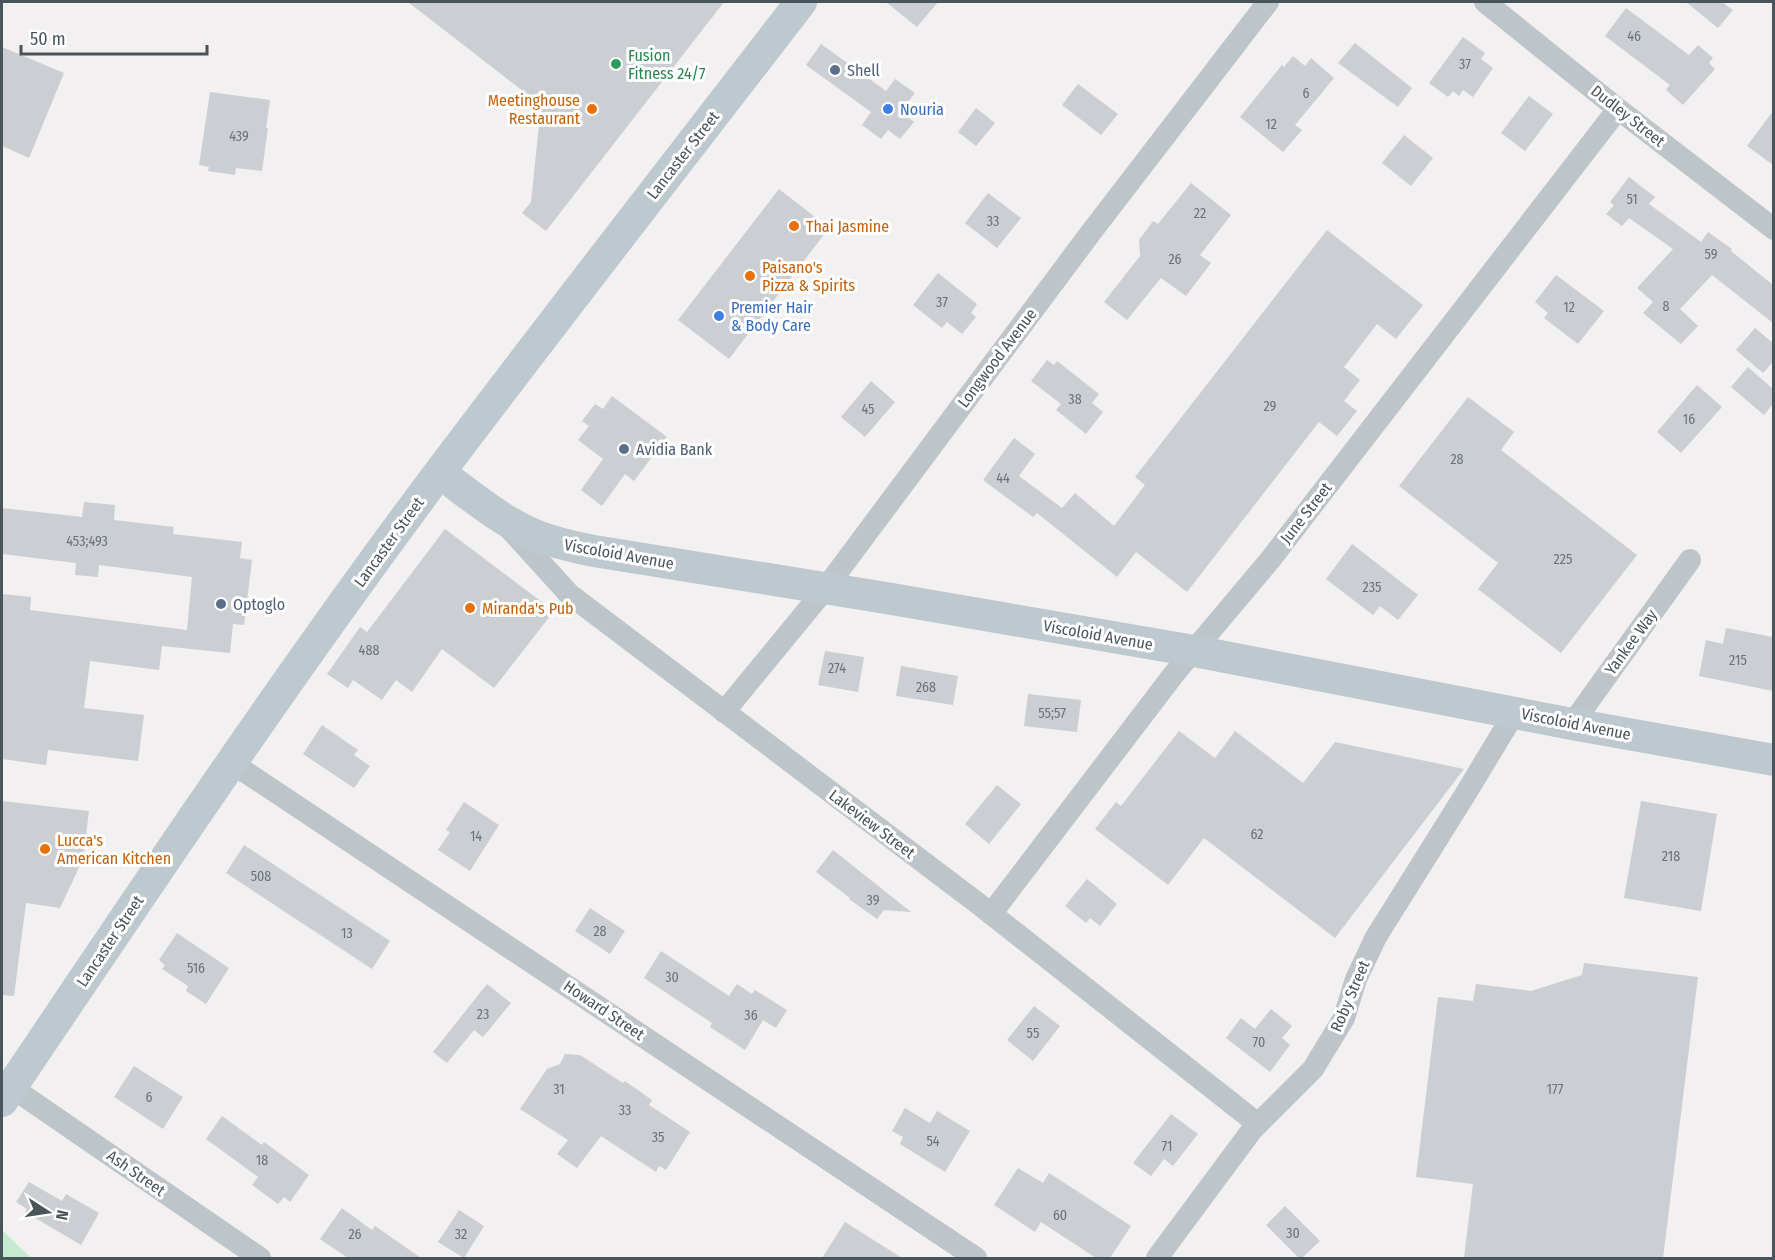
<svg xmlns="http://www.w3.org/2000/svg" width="1775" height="1260" font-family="'Fira Sans Condensed',sans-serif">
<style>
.green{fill:#c4eacf}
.building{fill:#cbced2}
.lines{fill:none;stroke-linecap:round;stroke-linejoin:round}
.minor{stroke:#bdc5cb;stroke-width:22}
.secondary{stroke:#bec8cf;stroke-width:32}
.leisure-dot{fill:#2e9e5b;stroke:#fff;stroke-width:2}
.service-dot{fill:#5c6f8a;stroke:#fff;stroke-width:2}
.food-dot{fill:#e8710a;stroke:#fff;stroke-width:2}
.shop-dot{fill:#3f7fe0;stroke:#fff;stroke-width:2}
.labels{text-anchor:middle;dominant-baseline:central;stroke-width:6;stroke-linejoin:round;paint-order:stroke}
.number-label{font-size:14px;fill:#6a7379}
.leisure-label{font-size:16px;fill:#27864d;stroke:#fff;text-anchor:start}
.service-label{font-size:16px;fill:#4e5e75;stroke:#fff;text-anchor:start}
.food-label{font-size:16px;fill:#c56008;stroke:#fff;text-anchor:start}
.shop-label{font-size:16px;fill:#366cbe;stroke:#fff;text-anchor:start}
.street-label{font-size:16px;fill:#4a555b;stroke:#fff}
</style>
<rect width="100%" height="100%" fill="#f2f0f0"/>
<!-- green -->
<path class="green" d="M2,1230L31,1258H2Z"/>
<!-- building -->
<path class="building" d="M408,2H724L546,231L522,213L531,202L541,105Z
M886,2H938L917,27Z
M1686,2H1722L1733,10L1718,28Z
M1626,8L1689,55L1698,45L1713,58L1709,63L1715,69L1683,105L1666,90L1670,85L1605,36Z
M1463,37L1485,53L1481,59L1493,68L1473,97L1463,90L1459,96L1453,91L1448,97L1429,83Z
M1355,43L1412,88L1398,107L1338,63Z
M821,44L886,91L895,79L915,93L901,111L914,122L900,139L888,130L881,139L862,125L871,112L806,65Z
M2,47L64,73L29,158L2,146Z
M1293,56L1305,66L1311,58L1334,78L1295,125L1302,130L1283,152L1240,117L1282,65L1284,67Z
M1078,84L1118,114L1101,135L1062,105Z
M210,92L270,100L266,128H268L262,171L236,168L235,175L208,171L209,167L199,165Z
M1529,96L1553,114L1525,151L1501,133Z
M976,108L995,123L976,146L958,132Z
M1773,111V165L1747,146Z
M1404,135L1433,158L1411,186L1382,163Z
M1629,177L1655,197L1649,204L1701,242L1708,232L1732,249L1731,251L1773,285V323L1712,275L1680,309L1698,326L1681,344L1643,313L1653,302L1637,288L1673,249L1629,218L1622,226L1606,214L1614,205L1610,202Z
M1191,183L1231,215L1200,255L1211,263L1186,296L1161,278L1127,320L1104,302L1140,256L1139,240L1153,221L1158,224Z
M779,189L829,228L729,359L678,320Z
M988,193L1021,218L997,248L965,223Z
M1327,230L1423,305L1396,339L1377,324L1344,367L1360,380L1344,401L1357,411L1337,436L1319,422L1187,592L1136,552L1117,577L1037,513L1033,517L983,480L1014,438L1035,454L1019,476L1062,508L1075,493L1114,526L1145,485L1135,477Z
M938,273L977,304L971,313L976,317L962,334L947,322L942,328L913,305Z
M1556,275L1604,311L1578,344L1544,318L1548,313L1535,302Z
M1755,328L1773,343V362L1763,373L1736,350Z
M1047,360L1054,365L1057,361L1099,394L1092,403L1103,412L1086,434L1056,410L1061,404L1031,381Z
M1748,367L1773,389V404L1764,415L1731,387Z
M871,381L895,402L865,437L841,417Z
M1697,385L1722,407L1681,453L1657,432Z
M612,396L667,437L634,481L625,474L602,506L581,490L603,459L578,440L589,426L582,421L595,404L603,409Z
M1468,397L1514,432L1501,450L1637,555L1561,653L1478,589L1498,563L1399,486Z
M84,502L115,505L114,520L174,527L173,534L242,542L240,558L252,560L244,625L233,624L230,653L162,646L159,670L90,661L84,708L144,715L138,761L48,750L46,765L2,759V594L31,597L30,610L187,630L192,577L99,565L98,577L75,575L76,563L2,554V508L82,517Z
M445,529L554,611L494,688L442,649L412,692L396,680L382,700L353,680L348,688L327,674L360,627L367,632Z
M1352,544L1418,595L1398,620L1380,606L1373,615L1326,579Z
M1726,628L1773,637V691L1699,676L1706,640L1723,644Z
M825,651L864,657L858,692L818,685Z
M901,666L958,676L953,705L896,696Z
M1028,694L1081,700L1077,732L1024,726Z
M322,725L358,750L354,755L370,766L354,788L303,754Z
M1179,731L1215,758L1235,731L1303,783L1335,742L1464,769L1335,938L1204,838L1168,885L1095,829L1116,802L1121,806Z
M997,785L1021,804L989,844L965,824Z
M2,801L89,811L83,859L60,908L26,903L14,996L2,995Z
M1641,801L1717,814L1701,911L1624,898Z
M464,802L499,825L470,871L438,850L450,832L446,830Z
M244,845L390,941L372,969L226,873Z
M833,850L911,912L884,910L877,919L849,899L850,898L816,872Z
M1087,879L1117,904L1100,926L1090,918L1086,923L1065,906Z
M590,908L625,931L610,954L575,931Z
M177,933L229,968L206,1004L186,991L188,986L162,969L165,965L159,960Z
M661,951L729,996L737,984L752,994L755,990L787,1010L776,1028L763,1020L745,1050L710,1027L712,1023L644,978Z
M1584,963L1698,977L1663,1258H1464L1473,1184L1416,1177L1438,997L1473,1001L1476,984L1531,991L1582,975Z
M487,984L511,1003L483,1037L474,1030L447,1063L433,1052Z
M1034,1006L1060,1026L1033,1061L1007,1040Z
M1271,1009L1292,1026L1282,1038L1290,1045L1270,1072L1226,1038L1241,1018L1255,1029Z
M565,1054L580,1055L623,1083L625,1081L652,1100L649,1105L690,1132L666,1170L659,1166L656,1172L601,1136L577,1168L557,1154L568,1140L520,1109L547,1069L560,1064Z
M134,1066L183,1097L163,1129L114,1097Z
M905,1108L930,1123L937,1111L970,1131L945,1172L900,1144L903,1137L892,1131Z
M1171,1114L1198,1134L1173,1166L1164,1159L1151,1176L1133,1163Z
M222,1116L262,1145L264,1142L309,1175L290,1202L284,1197L278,1204L252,1185L258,1177L206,1139Z
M1018,1168L1043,1183L1049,1173L1131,1226L1110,1258H1096L1041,1222L1035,1232L994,1205Z
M29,1182L62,1201L66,1194L99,1213L81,1245L25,1212L27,1209L16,1202Z
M1285,1206L1320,1241L1302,1258H1299L1266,1225Z
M342,1208L372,1230L375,1226L421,1258H348L320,1239Z
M459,1210L484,1226L464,1258L438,1242Z
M845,1222L902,1258H822Z"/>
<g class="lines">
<!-- minor -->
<path class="minor" d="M1485,2L1618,109L1774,229
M509,528L569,594L980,905L1258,1124
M724,712L825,589L1089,235L1268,2
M1572,724L1690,560
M230,764L247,773L976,1258
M991,914L1174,674L1270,560L1618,109
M11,1087L260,1258
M1157,1258L1252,1130L1313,1069L1344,1018L1356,979L1376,937L1463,798L1515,712"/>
<!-- secondary -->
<path class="secondary" d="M440,473C469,494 498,519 532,534C552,542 573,547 594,551L886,598L1194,651L1572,724L1774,760
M2,1101C144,890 286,677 439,473C558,315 680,159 801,2"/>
</g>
<!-- markers -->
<circle class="leisure-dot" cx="616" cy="64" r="6"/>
<g class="service-dot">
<circle cx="835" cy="70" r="6"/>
<circle cx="624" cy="449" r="6"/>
<circle cx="221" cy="604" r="6"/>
</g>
<g class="food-dot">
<circle cx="592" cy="109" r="6"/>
<circle cx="794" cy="226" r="6"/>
<circle cx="750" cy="276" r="6"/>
<circle cx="470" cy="608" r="6"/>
<circle cx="45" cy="849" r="6"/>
</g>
<g class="shop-dot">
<circle cx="888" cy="109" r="6"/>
<circle cx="719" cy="316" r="6"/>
</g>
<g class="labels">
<!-- number labels -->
<g class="number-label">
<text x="1634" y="36">46</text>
<text x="1465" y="64">37</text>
<text x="1306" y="93">6</text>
<text x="1271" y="124">12</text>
<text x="239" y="136">439</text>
<text x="1632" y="199">51</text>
<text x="1200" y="213">22</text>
<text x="993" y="221">33</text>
<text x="1711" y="254">59</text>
<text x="1175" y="259">26</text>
<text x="942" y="302">37</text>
<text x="1666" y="306">8</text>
<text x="1569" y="307">12</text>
<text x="1075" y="399">38</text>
<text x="1270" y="406">29</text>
<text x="868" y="409">45</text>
<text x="1689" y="419">16</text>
<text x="1457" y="459">28</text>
<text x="1003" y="478">44</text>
<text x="87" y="541">453;493</text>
<text x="1563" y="559">225</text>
<text x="1372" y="587">235</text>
<text x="369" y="650">488</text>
<text x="1738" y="660">215</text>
<text x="837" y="668">274</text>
<text x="926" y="687">268</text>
<text x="1052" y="713">55;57</text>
<text x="1257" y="834">62</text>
<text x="476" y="836">14</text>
<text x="1671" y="856">218</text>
<text x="261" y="876">508</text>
<text x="873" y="900">39</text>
<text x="600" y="931">28</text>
<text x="347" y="933">13</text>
<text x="196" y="968">516</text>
<text x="672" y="977">30</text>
<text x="483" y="1014">23</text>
<text x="751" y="1015">36</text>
<text x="1033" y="1033">55</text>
<text x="1259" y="1042">70</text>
<text x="559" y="1089">31</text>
<text x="1555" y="1089">177</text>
<text x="149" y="1097">6</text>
<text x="625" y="1110">33</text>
<text x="658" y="1137">35</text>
<text x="933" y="1141">54</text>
<text x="1167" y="1146">71</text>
<text x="262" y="1160">18</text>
<text x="1060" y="1215">60</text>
<text x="1293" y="1233">30</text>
<text x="355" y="1234">26</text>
<text x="461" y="1234">32</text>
</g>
<!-- leisure labels -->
<g class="leisure-label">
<text x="628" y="55">Fusion<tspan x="628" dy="18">Fitness 24/7</tspan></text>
</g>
<!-- service labels -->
<g class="service-label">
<text x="847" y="70">Shell</text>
<text x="636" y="449">Avidia Bank</text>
<text x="233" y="604">Optoglo</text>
</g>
<!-- food labels -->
<g class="food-label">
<text x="580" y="100" text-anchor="end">Meetinghouse<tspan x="580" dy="18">Restaurant</tspan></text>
<text x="806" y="226">Thai Jasmine</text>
<text x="762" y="267">Paisano's<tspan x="762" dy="18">Pizza &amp; Spirits</tspan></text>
<text x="482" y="608">Miranda's Pub</text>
<text x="57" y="840">Lucca's<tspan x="57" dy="18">American Kitchen</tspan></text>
</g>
<!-- shop labels -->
<g class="shop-label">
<text x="900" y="109">Nouria</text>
<text x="731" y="307">Premier Hair<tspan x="731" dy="18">&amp; Body Care</tspan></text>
</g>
<!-- street labels -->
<g class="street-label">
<text transform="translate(1628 116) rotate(38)">Dudley Street</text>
<text transform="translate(683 155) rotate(-52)">Lancaster Street</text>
<text transform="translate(997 358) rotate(-53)">Longwood Avenue</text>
<text transform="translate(1306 513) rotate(-52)">June Street</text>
<text transform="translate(389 542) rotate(-54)">Lancaster Street</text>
<text transform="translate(619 554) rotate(10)">Viscoloid Avenue</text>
<text transform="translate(1098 635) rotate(10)">Viscoloid Avenue</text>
<text transform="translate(1631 642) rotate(-54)">Yankee Way</text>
<text transform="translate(1576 724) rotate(11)">Viscoloid Avenue</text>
<text transform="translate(872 824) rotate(37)">Lakeview Street</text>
<text transform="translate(110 941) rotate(-56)">Lancaster Street</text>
<text transform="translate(1350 996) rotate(-67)">Roby Street</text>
<text transform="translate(604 1010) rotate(34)">Howard Street</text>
<text transform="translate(136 1173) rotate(35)">Ash Street</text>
</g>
</g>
<!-- border -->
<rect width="1775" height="1260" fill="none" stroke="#4a555b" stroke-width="6"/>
<!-- north arrow -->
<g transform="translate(48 1212) rotate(102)" stroke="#ffffff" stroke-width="4.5" paint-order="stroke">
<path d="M0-4.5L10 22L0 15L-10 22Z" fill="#4a555b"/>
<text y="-9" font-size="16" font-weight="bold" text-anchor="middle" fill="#4a555b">N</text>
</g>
<!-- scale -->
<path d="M21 45v9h186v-9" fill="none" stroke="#4a555b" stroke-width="3"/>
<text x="30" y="45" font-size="18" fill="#4a555b" stroke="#ffffff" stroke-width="4.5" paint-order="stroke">50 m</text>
</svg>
